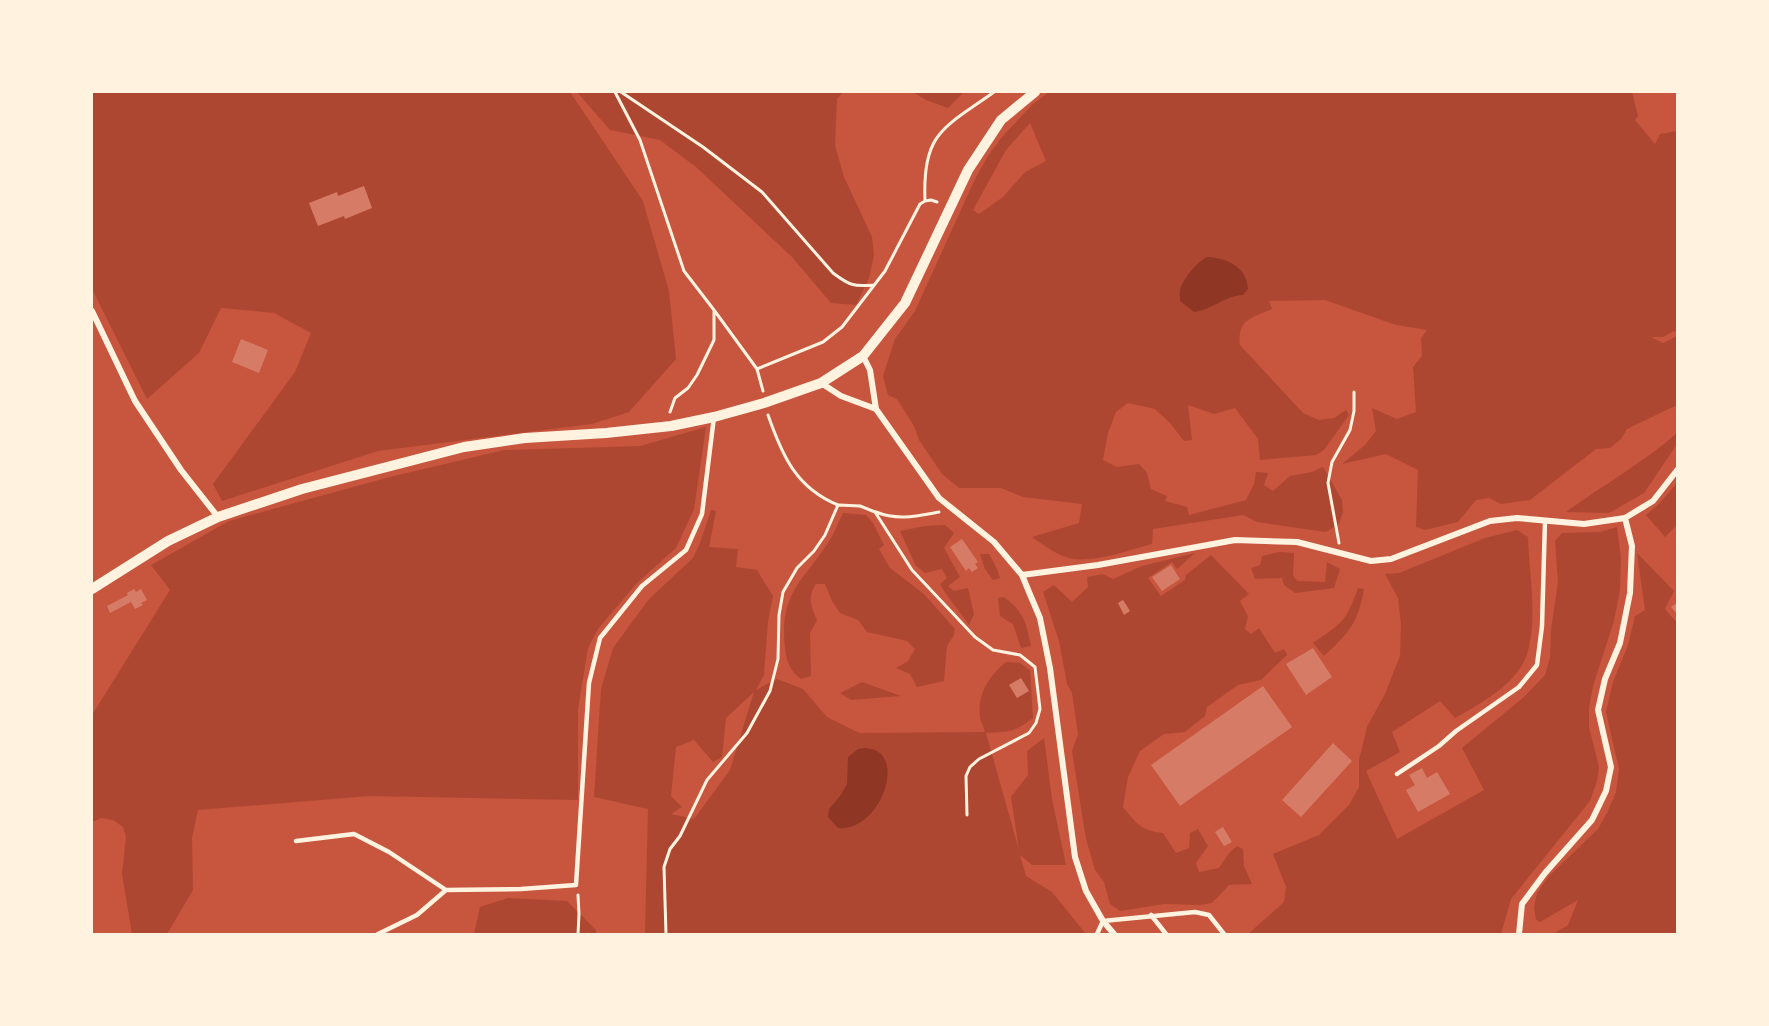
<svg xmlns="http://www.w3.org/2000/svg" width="1769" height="1026" font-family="'Nunito Sans',sans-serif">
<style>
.green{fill:#ae4732;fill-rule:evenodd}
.water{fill:#8f3625}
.building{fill:#d67c66}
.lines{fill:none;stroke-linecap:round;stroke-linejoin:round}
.path{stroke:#fff3e0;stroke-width:3}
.service{stroke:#fff3e0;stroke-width:4.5}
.minor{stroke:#fff3e0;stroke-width:6}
.tertiary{stroke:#fff3e0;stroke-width:10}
</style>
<rect width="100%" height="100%" fill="#c8553d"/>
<!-- green -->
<path class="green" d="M92,92H570L643,201L669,291L676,359L629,412L592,424L378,451L222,501L213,484L295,372L311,333L274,313L221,308L199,353L147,399L92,289Z
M577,92H843L837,99L835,145L844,177L872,237L874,255L869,278L856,305L831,303L792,257L696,167L660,140L610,130Z
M913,92H964L948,108L926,100Z
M1049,92H1632L1638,116L1635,120L1655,144L1660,134L1677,131V332L1674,331L1663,337H1651L1663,343L1677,336V405L1627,429L1621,439L1610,448L1596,449L1530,500L1501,504L1489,498L1476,500L1458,522L1425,530L1416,527L1418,470L1386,454L1342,464L1365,445L1376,431L1372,408L1397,419L1416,412L1413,367L1422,356L1421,338L1427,330L1396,325L1325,300L1269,301L1272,309C1252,318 1237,319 1240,345L1303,413L1319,420L1334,418L1346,410L1349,415L1324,450L1316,455L1260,460L1258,439L1235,408L1214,414L1188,405L1192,440L1184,441L1170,423L1155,409L1128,403L1116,412L1108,433L1103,460L1117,467L1139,464L1147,473L1151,489L1167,496L1165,501L1187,507L1189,515L1246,500L1254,484L1256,472L1268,473L1264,485L1273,491L1290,476L1312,472L1323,467L1342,500L1343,512L1339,524L1326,532L1257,522L1243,515L1153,529L1152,544C1128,550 1099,562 1073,559C1059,557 1044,545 1032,537L1079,523L1082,504L1023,497L1001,488H959L942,474L919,440L914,426L897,399L888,395L883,376L895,339L915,311L975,179L988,156L1002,137L1033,104ZM1030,123L1046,161L1025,172L1003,197L979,214L973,210L1006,150Z
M706,427L694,509L676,548L637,583L598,629L588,648L578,709V800L369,796L198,810L192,838L193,890L167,934H132L122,874L126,837L123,827L113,820L101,818L92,822V715L170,590L151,565L229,521L390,477L504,450L640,446Z
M1677,433V444L1644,493L1609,513L1566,512C1603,485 1643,463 1677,433Z
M1677,483V525L1665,537L1646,515L1660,503Z
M711,510L716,511L709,547L738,549L736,567L757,570L773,596L768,621L764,675L756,690L777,679L803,689L827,717L859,733L985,732C984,728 981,722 980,718C977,694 989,676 1006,662L1020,663L1030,670L1033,718C1011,734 1010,731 986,733L1019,850L1011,797L1028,775L1027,751L1044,738L1052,799L1066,865H1032L1020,855L1026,876L1052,892L1086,934H645L648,809L594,797L601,689L613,648L649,599L693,558L700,543ZM754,692L730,770L694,819L671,814L682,807L671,796L676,747L694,740L713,762L722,757L726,718Z
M843,513L866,515L873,523L884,545L879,549L890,568L924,594L955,629L954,635L947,646L944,681L917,687L910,674L896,668L908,661L915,649L907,641L867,632L858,620L840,613L832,601L825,584H816C807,597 811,607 817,620L810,633L811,676L801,679C790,671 786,661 785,647C779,595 802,582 828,543C834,534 838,523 843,513Z
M945,525L954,533L944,548L960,577L948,586L954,591L968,588L974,614L969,625C960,611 948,599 940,584L947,578L942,569L925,573L916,566L900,531L925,526Z
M1617,527L1621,558L1620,590L1614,621L1593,686L1589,708V727L1599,767L1597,781L1590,801L1511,899L1501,934H1248L1284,902L1286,887L1273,854L1319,835L1349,805L1359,787V760L1367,727L1385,694L1400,656L1401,624L1398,598L1385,574L1399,573L1485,538L1517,530L1528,537C1529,572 1538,620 1527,654C1518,683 1480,704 1455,718L1440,701L1392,732L1400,752L1366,771L1397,839L1484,790L1462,748L1524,697L1545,675L1550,658L1551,630L1558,582L1555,541L1562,533L1600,532Z
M1279,552L1294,553L1293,575L1297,581L1325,582L1327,562L1340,569L1334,588L1295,593L1284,585L1282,578L1255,579L1251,568L1260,565L1262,556Z
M1195,553L1177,569L1172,562L1148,578L1161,596L1185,580L1186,575L1211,555L1249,594L1240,601L1248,616L1245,629L1251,634L1259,628L1275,653L1284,649L1287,655L1261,680L1238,685L1207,707L1205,716L1185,732L1164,734L1140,751L1128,777L1123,807C1136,823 1141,831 1163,833L1176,853L1189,848L1190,833L1198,829L1208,846L1196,863L1199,872L1219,868L1229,853L1237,846L1243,849L1244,866L1252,884L1229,885L1212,903L1201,905L1164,904L1120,911L1110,904L1104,882L1095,870L1086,839L1072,751L1078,734L1072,693L1067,684L1059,641L1043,592L1054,585L1072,602L1088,587L1087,577L1103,574L1113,579L1142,566Z
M1637,553L1674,591L1665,609L1677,623V934H1553L1568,925L1578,900L1540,922L1536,920L1534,907L1537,893L1549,876L1598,829L1607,813L1616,792L1619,769L1606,712L1613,682L1628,645L1635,616L1645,610Z
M980,554H989L997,569L1000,578L993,580L985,569Z
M1358,588L1364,589C1358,623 1349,633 1324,656L1313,643C1342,623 1346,622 1358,588Z
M1004,597C1024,612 1026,622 1031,646L1021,648L1013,624L1000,616L998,598Z
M862,682L901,696L851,700L840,693Z
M508,898L567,901L596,930V934H474L480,907Z"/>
<!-- water -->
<path class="water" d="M1208,257C1227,258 1247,267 1248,289L1243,295C1224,296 1212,310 1194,312L1180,301C1180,297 1179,294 1180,291C1181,281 1199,259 1208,257Z
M865,748C910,749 881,833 838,828L828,817L829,809L840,796L847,784L848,757L858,749Z"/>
<!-- building -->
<path class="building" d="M364,186L372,208L345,219L344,216L318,226L309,203L337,192L338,196Z
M241,339L268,350L259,373L232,362Z
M962,539L978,562L975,564L978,568L972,572L969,568L966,571L950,547Z
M1171,565L1180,579L1162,591L1152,577Z
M134,589L136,592L141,589L147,600L141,603L143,605L135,609L131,602L110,613L107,606L128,595L127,593Z
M1123,600L1130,611L1124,615L1118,603Z
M1678,602V615L1671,607Z
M1313,648L1332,677L1306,695L1286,664Z
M1021,678L1029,691L1017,698L1009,685Z
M1263,686L1292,727L1180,806L1151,765Z
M1333,743L1352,761L1301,817L1282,800Z
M1422,768L1427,778L1437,772L1450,794L1418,812L1406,790L1415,785L1409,775Z
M1223,827L1232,842L1224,846L1215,832Z"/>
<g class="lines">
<!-- path -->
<path class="path" d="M615,92L640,140L684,271L714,310V340L697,375L688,388L675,398L670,412
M621,92L703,147L762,192L833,273C849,285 853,287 874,285
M925,201L931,200L937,202
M714,310L757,369L763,391
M757,369L823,342L842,327L885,271L920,204L925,201C922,132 944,128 994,92
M839,505L860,506L875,512L912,570L975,637L993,650L1020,655L1035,667L1040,709L1036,723L1029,733L979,759L970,767L966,776L967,815
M876,512C898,521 917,516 939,512
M1339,543L1328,483L1332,462L1350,430L1354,411V392
M578,895L579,914L578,934
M666,934L664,867L670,849L680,836L707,780L747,733L770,691L778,659L779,615L783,592L797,568L814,551L825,535L838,505C796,488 782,455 768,415"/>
<!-- service -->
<path class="service" d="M1397,774L1439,746L1456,731L1519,687L1537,665L1542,626L1545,521
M296,841L354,834L389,852L446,890L521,889L576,885L589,683L600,638L642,586L686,550L702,514L714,417
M1151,915L1166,934
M378,934L417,915L446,890
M1097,934L1103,921L1195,912L1209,915L1224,934"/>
<!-- minor -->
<path class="minor" d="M92,311L135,401L181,470L218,517
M863,356L870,370L876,409L939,498L994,542L1022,575L1029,592L1040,618L1050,668L1075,857L1086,891L1103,921L1114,934
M821,383L841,396L876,409
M1022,575L1098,565L1235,540L1297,542L1371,561L1391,559L1490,521L1517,518L1584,524L1625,518L1653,501L1678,469
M1519,934L1522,904L1545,873L1592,820L1606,791L1611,767L1598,710L1605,679L1620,643L1630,593L1632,546L1625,518"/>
<!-- tertiary -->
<path class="tertiary" d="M92,589L168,541L218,517L302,489L464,447L525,438L606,433L671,426L714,417L764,403L821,383L863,356L905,303L968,170L1001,120L1035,92"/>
</g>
<!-- border -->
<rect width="1769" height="1026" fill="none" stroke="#fff3e0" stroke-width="186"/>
</svg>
